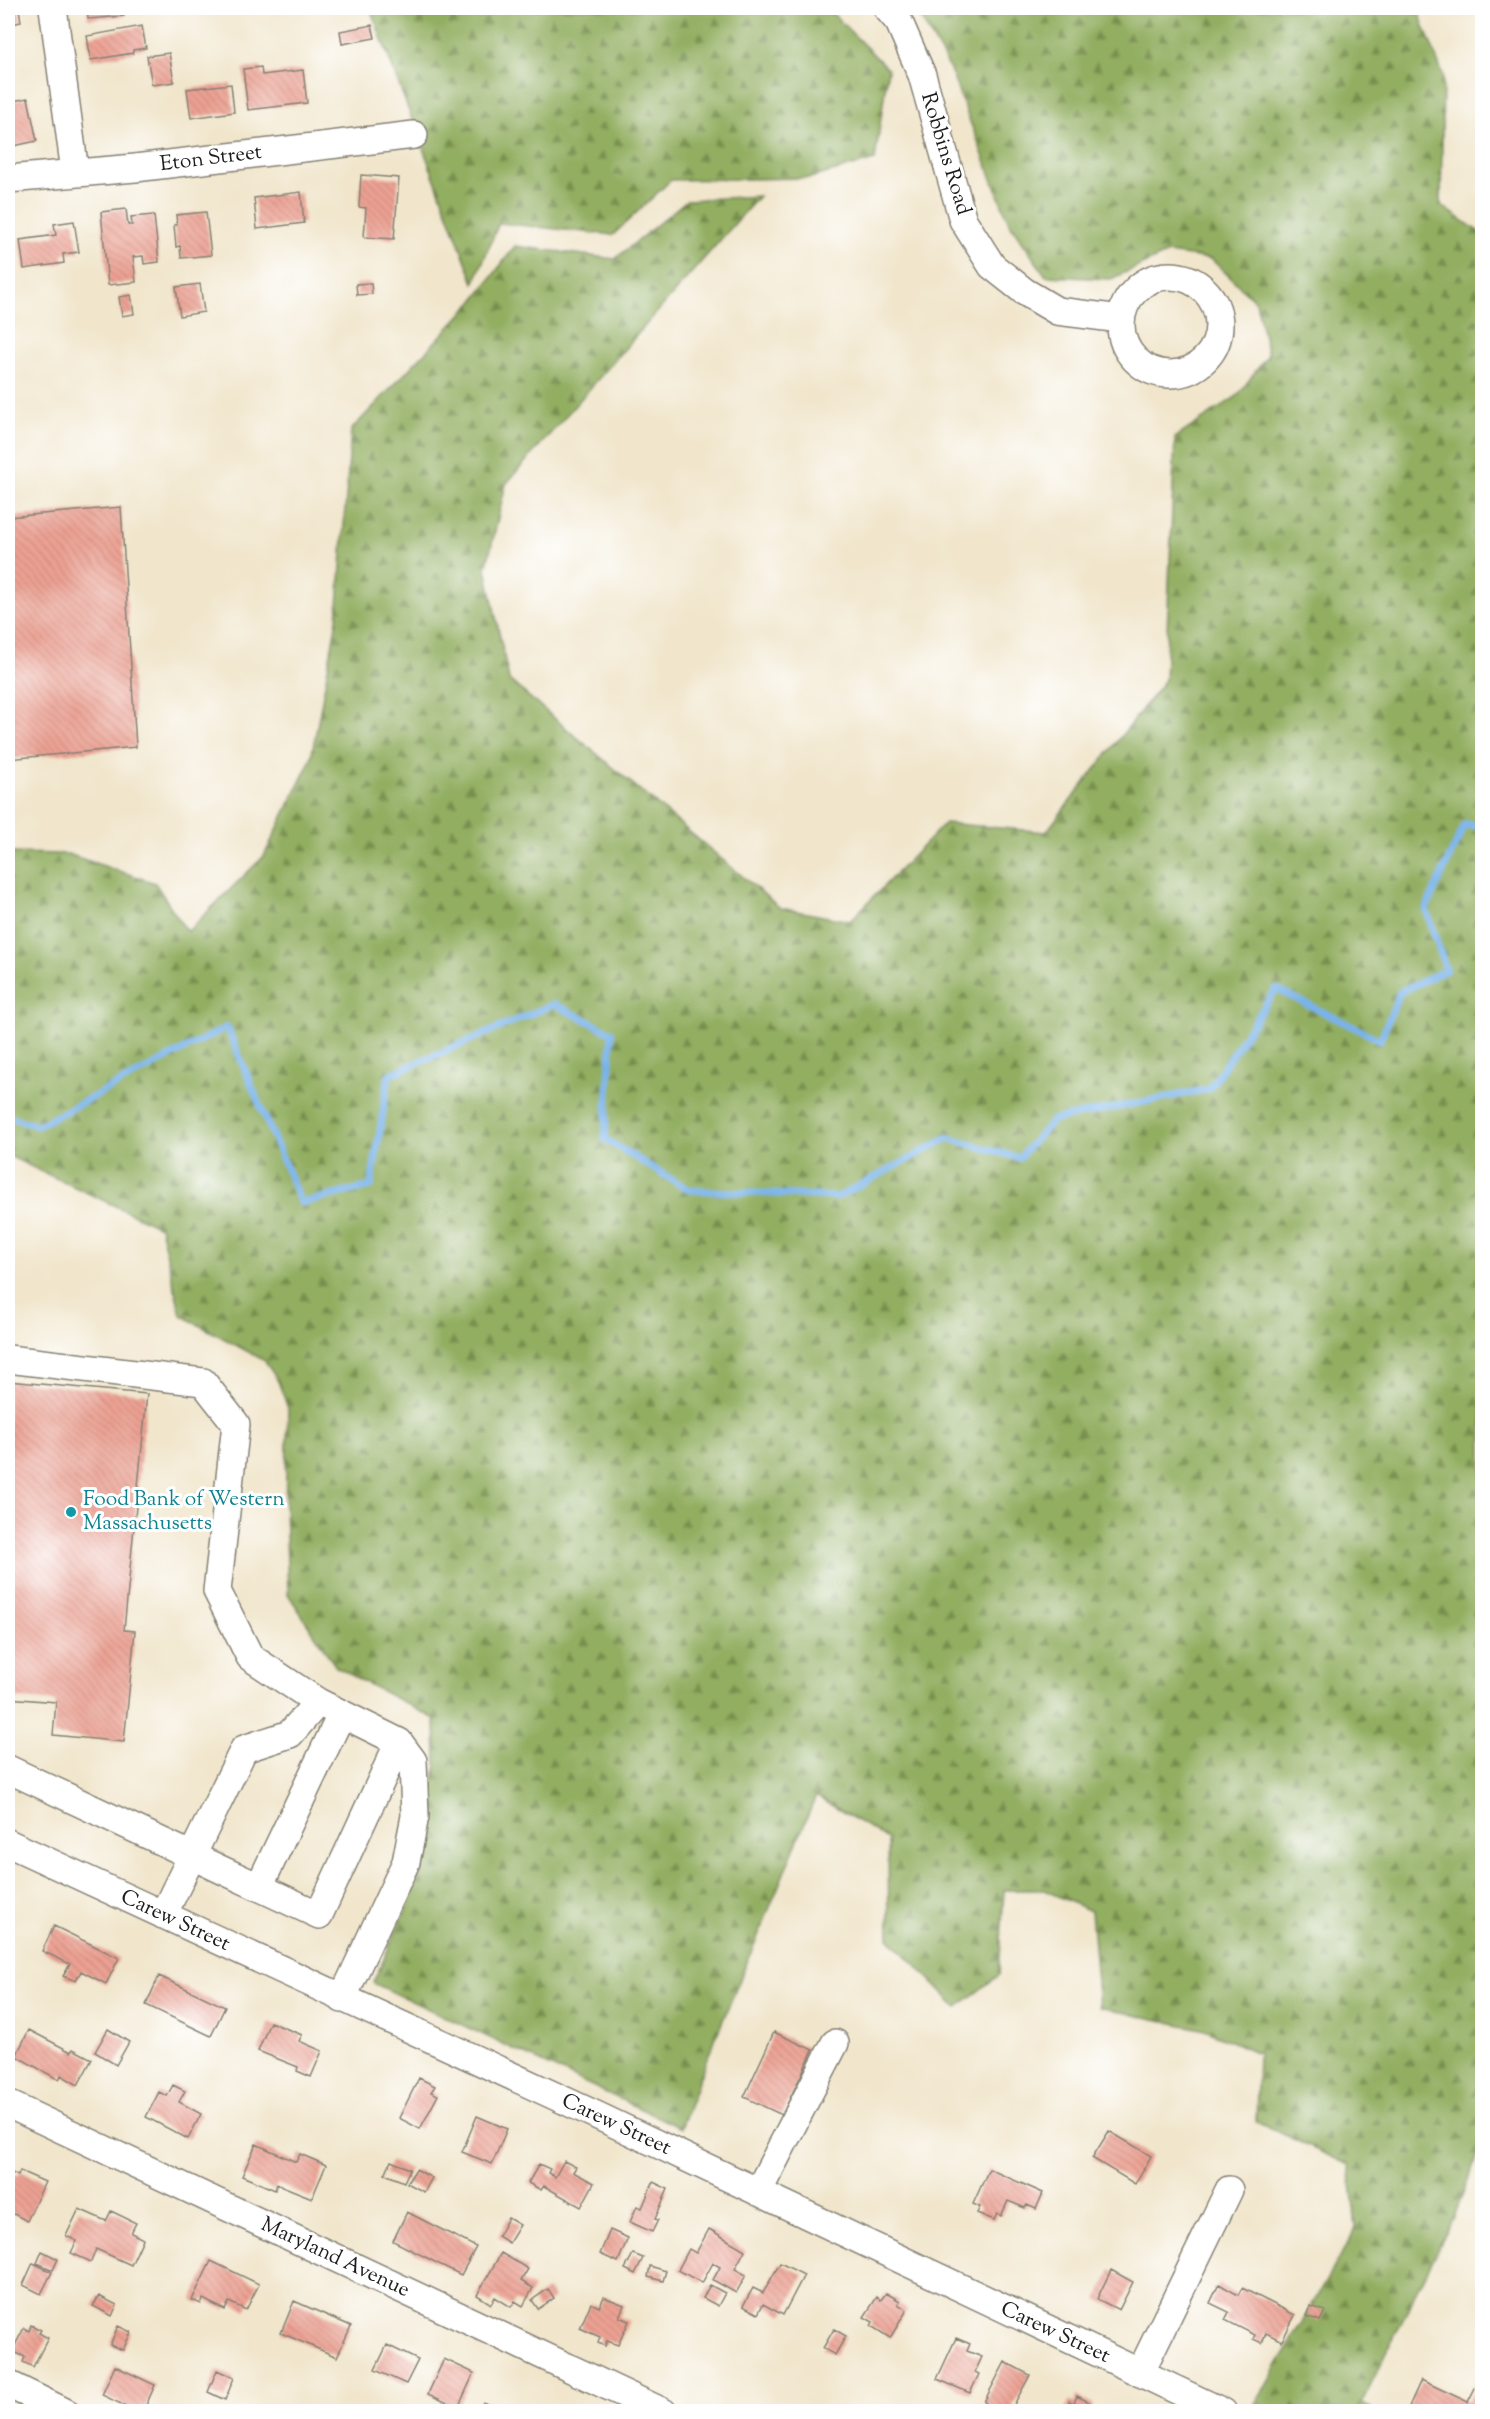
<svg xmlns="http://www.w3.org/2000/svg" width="1490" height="2419" font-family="'Sorts Mill Goudy',serif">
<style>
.forest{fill:url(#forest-firs);stroke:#57653e;stroke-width:1.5}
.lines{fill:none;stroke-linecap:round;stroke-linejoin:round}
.stream{stroke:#79b3ea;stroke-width:7}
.building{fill:url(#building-back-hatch)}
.minor-casing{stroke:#868174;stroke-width:30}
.minor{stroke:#fff;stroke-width:27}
.culture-dot{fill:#0f9aa8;stroke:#fff;stroke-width:2}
.labels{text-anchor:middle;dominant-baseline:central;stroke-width:6;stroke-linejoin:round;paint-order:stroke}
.street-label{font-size:21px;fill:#1c1c1c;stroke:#fff}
.culture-label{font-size:21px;fill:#0d838f;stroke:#fff;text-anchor:start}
</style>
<defs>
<pattern id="forest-firs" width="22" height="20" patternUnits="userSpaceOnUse" patternTransform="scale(1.5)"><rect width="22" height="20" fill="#92ae60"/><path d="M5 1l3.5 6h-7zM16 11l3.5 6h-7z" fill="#768d4e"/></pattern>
<pattern id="building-back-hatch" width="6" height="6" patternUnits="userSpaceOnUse" patternTransform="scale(1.5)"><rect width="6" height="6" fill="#eca193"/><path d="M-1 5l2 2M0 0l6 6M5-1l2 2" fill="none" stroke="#ca8a7e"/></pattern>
</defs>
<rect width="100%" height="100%" fill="#fff"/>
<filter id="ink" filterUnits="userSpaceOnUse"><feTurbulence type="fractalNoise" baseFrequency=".0167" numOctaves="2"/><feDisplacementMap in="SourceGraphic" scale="12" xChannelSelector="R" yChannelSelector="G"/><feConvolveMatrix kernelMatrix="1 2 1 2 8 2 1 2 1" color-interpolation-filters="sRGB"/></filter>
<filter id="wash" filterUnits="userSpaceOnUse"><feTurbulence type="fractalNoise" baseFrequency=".008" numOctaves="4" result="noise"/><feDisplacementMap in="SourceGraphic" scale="24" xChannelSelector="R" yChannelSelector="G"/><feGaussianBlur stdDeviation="1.35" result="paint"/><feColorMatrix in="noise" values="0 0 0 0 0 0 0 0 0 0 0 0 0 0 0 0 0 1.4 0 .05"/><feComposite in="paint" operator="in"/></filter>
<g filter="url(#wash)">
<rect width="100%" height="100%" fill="#f1e6cc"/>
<!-- forest -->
<path class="forest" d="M370,8H827L888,69L875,160L810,178L671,180L613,235L499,223L474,283Z
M915,8H1417L1443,75L1441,205L1482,234V2145L1454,2217L1362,2402L1375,2411L1262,2412L1254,2407L1356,2228L1349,2165L1256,2122L1258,2053L1205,2030L1099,2007L1091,1911L1044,1890H1004L999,1975L957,2007L889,1938L888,1839L816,1796L704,2066L681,2128L373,1983L416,1886L436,1766L435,1719L336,1667L288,1594L285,1506L288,1408L278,1381L265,1361L181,1315L160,1227L11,1157H8V853L68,854L155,883L187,932L264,856L311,759L337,620L351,430L473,302L515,246L615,259L687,200L759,196L506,484L486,569L509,680L780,908L850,921L945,823L1046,832L1165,680L1175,438L1237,396L1268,355L1256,302L1211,259L1168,253L1111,279L1046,276L1009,223L949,67Z"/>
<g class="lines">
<!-- stream -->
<path class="stream" d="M8,1116L37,1126L227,1027L301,1203L371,1186L389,1075L554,1004L612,1033L605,1139L689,1190L838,1197L948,1138L1019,1158L1053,1120L1209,1089L1276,989L1380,1040L1400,992L1446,970L1426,909L1465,824L1482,827"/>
</g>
<g id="blocks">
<!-- building -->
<path class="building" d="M8,8H19L21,22L8,25Z
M87,8H123L124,16L88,19Z
M372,25L375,38L342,44L340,31Z
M142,26L146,48L133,50V53L91,60L87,36Z
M169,53L174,82L152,85L147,56Z
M261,67L262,75L303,70L307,103L248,110L243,69Z
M231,84L234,112L191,118L187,89Z
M28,98L37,141L9,147L8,102Z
M361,175L399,178L394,239L364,237L366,208L359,207Z
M301,192L304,223L257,229L254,198Z
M126,209L128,225H132L131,217L154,215L159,262L144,264L143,256L133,257L136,282L108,285L101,212Z
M206,212L211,255L181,258L180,246L176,247L174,225H177L176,215Z
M74,221L79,252L63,254L64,263L24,269L20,240L56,235L54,224Z
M371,283L372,294L357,295L356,284Z
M200,284L204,312L180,316L176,287Z
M131,295L134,314L122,316L119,297Z
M121,507L136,747L8,759V517Z
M8,1381L147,1394L124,1630L135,1631L124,1742L53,1735L56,1702L8,1698Z
M54,1926L119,1958L106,1984L81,1971L76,1981L63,1976L70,1964L42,1951Z
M159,1976L225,2007L211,2036L146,2005Z
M270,2022L302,2035L299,2041L322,2051L311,2077L297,2071L298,2067L258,2051Z
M108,2029L129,2042L116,2065L95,2052Z
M29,2030L71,2052L73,2049L92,2059L78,2085L61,2075L59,2080L16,2056Z
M774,2032L813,2050L782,2115L744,2097Z
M419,2078L435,2086L431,2092L438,2095L420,2129L399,2118Z
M173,2085L185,2091L179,2102L201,2114L188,2139L146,2117L159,2092L167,2096Z
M477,2116L507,2129L492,2164L462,2152Z
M1109,2131L1151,2156L1135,2184L1092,2158Z
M256,2144L296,2162L300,2154L326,2165L312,2198L277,2184L275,2190L242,2176Z
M391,2161L410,2169L404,2182L385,2174Z
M564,2161L576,2167L573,2172L594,2183L581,2207L544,2186L541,2190L528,2183L539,2164L550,2169L548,2173L555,2177Z
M416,2169L432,2178L424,2192L407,2183Z
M989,2169L1043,2193L1036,2209L1027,2205L1025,2208L1008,2201L1001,2216L997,2214L994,2220L977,2213L980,2207L973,2204Z
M8,2171L18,2176L20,2171L45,2182L27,2221L8,2211Z
M653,2182L668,2189L655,2219L658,2220L652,2232L630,2222L637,2206L642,2208Z
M79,2209L106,2221L111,2211L136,2223L131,2233L143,2239L131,2265L96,2249L91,2262L71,2253L77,2241L66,2236Z
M407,2212L476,2247L461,2275L393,2241Z
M508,2218L520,2225L509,2243L498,2236Z
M709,2229L745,2250L735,2269L746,2275L736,2293L713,2280L720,2267L713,2263L702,2283L678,2270L689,2249L696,2253Z
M610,2230L628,2238L618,2262L600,2254Z
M42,2251L58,2259L53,2270L37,2263Z
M501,2253L528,2269L521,2281L533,2288L523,2306L515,2301L511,2307L495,2297L491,2304L477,2295Z
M633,2254L643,2258L635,2274L625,2269Z
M211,2261L259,2284L246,2310L229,2302L225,2310L203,2299L201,2304L192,2300Z
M33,2263L52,2272L41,2294L23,2285Z
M780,2263L804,2275L783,2315L763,2304L758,2314L743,2306L753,2288L763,2293Z
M650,2266L666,2271L663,2281L648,2277Z
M1111,2270L1133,2282L1119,2310L1097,2299Z
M1219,2284L1238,2295L1242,2288L1295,2315L1282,2341L1266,2333L1262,2343L1253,2339L1255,2335L1225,2320L1229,2312L1210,2303Z
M710,2285L725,2293L718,2306L703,2298Z
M548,2289L554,2298L538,2309L532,2300Z
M886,2293L900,2301L898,2304L907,2310L890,2338L871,2326L873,2322L864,2317L877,2297L881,2300Z
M99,2296L117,2305L112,2316L93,2306Z
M604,2297L624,2305L619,2317L629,2321L618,2345L607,2341L605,2346L598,2343L600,2337L580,2328L591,2303L599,2307Z
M294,2301L351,2326L337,2357L281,2333Z
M1311,2306L1325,2311L1320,2321L1307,2316Z
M31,2325L41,2330L39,2333L48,2338L33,2367L23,2362L25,2357L12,2351L24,2328L29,2331Z
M118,2326L131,2332L123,2350L110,2345Z
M834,2329L846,2336L835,2355L823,2348Z
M956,2338L970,2344L967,2351L982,2357L975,2372L979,2374L970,2393L937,2379Z
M387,2345L418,2360L406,2384L375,2370Z
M444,2359L474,2373L458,2408L428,2394Z
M1005,2362L1030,2375L1010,2412H1003L984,2402Z
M115,2366L155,2385L143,2412H138L102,2395Z
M217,2370L234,2378L225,2400L208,2392Z
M1421,2380L1468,2402L1479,2380L1482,2381V2412H1414L1408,2409Z
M1077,2396L1093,2404L1091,2409L1096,2412H1064L1069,2401L1074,2403Z
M483,2402L504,2412H479Z
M513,2404L529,2412H509Z"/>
</g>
</g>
<g filter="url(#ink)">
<use href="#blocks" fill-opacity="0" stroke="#868174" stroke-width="1.5"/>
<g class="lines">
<defs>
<path id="minor" d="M53,8L75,172
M887,8L899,22L922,75L963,220L992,266L1025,292L1057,311L1121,319
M8,179L135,168L414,135
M1121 325a49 49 0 1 1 98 0a49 49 0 1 1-98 0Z
M8,1359L203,1382L236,1424L217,1591L250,1657L318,1702
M8,1769C111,1818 215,1867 319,1915L399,1742L318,1702L290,1734L244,1749C217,1804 190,1860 163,1915
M8,1843L596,2115L1223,2412
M259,1887L341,1715
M342,1999L406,1862L415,1816L413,1761L399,1742
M8,2104L663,2412
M758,2192L835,2043
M1140,2373L1229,2190
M8,2384L65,2412"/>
</defs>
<!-- minor casing -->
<use href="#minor" class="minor-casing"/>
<!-- minor -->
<use href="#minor" class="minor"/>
</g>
</g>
<!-- markers -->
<circle class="culture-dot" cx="71" cy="1512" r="6"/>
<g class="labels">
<!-- street labels -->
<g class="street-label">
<text transform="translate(945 154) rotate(73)">Robbins Road</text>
<text transform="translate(211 159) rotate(-7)">Eton Street</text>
<text transform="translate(175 1921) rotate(25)">Carew Street</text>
<text transform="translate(616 2125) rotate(25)">Carew Street</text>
<text transform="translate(335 2258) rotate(25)">Maryland Avenue</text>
<text transform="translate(1055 2333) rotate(25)">Carew Street</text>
</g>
<!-- culture labels -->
<g class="culture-label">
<text x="83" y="1500">Food Bank of Western<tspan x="83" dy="24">Massachusetts</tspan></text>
</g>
</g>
<!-- margin -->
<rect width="1490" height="2419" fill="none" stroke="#fff" stroke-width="30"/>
</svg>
